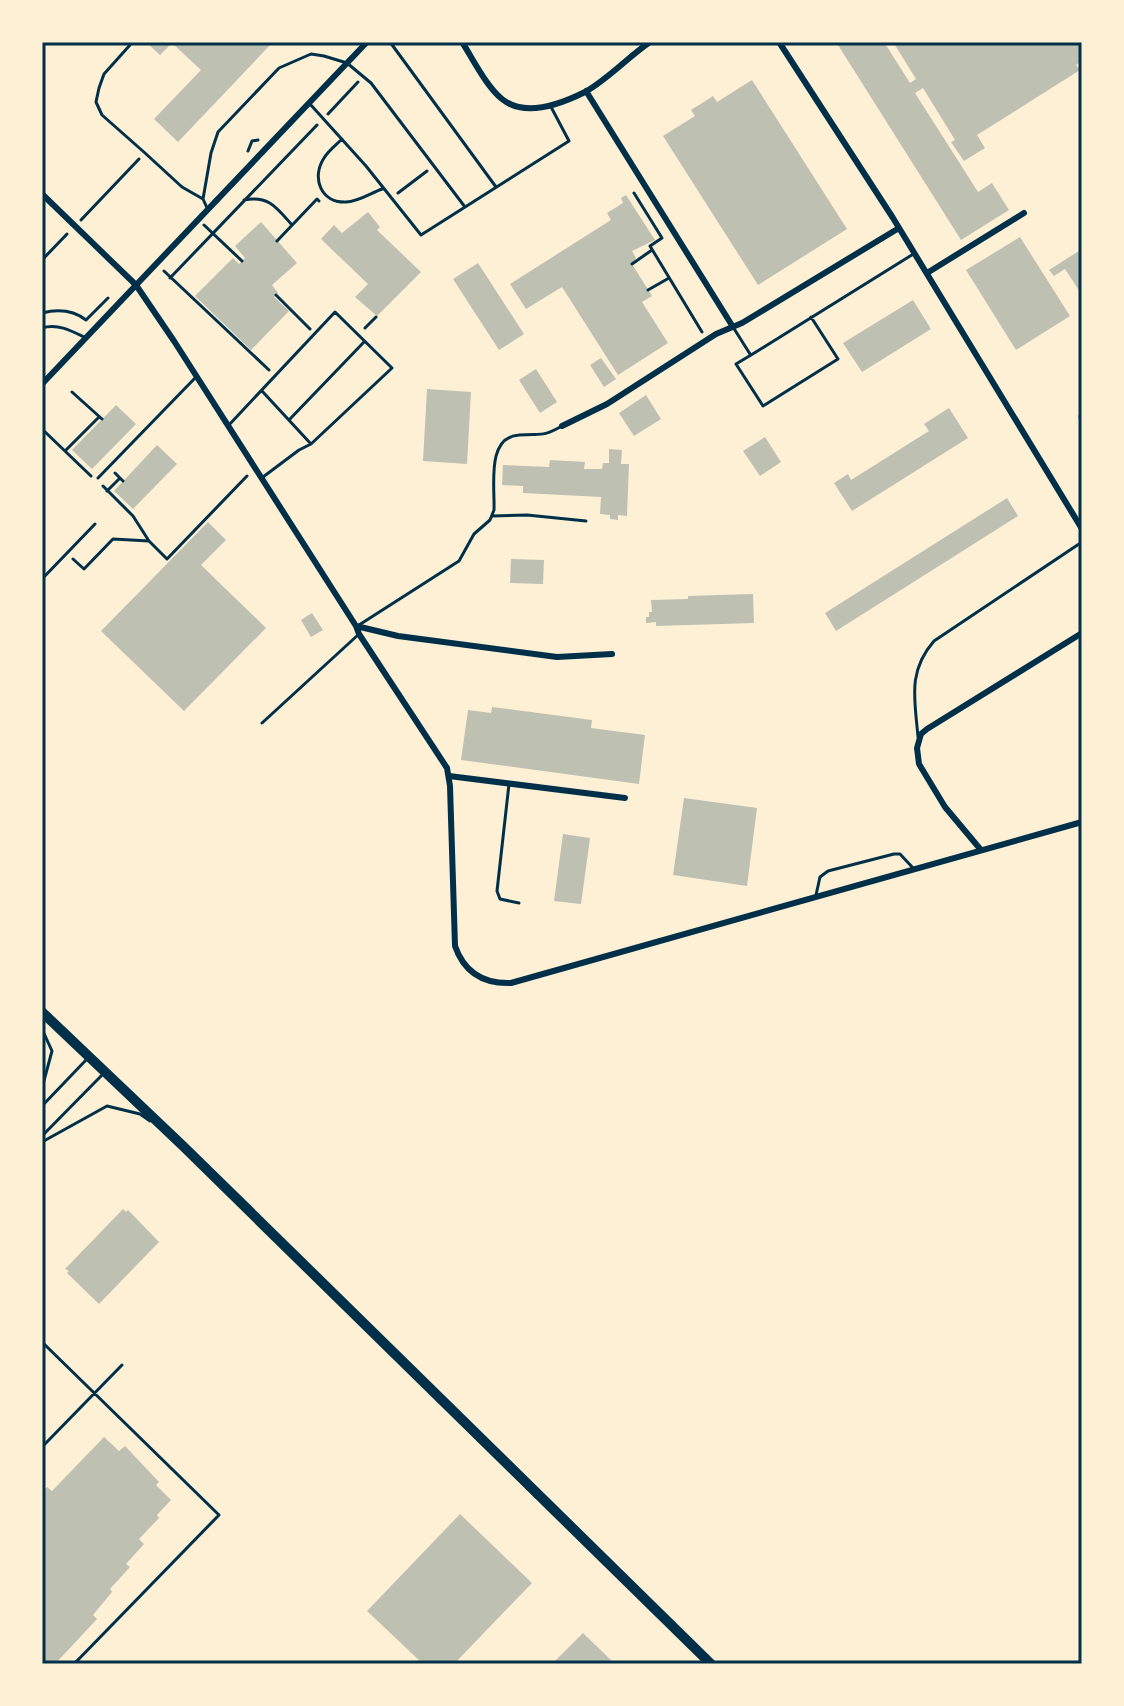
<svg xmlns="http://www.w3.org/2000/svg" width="1124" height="1706" font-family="'Exo 2',sans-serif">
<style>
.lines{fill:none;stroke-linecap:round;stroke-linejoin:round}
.stream{stroke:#669bbc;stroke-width:4}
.building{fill:#bec0b2}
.path{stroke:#003049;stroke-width:3}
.service{stroke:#003049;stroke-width:3}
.minor{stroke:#003049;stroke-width:6}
.primary{stroke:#003049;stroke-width:10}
.neatline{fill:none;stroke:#003049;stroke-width:3}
</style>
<rect width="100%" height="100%" fill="#fdf0d5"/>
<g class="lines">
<!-- stream -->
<path class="stream" d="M1080,417H1082"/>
</g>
<!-- building -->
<path class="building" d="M146,42H273L178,142L154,119L201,70L172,43L160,55Z
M842,42H884L910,83L916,79L893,42H1078L1082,49V61L1076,65L1080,70L977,135L985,148L964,161L951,142L955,140L923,88L915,93L978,192L992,183L1009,210L961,240L838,45Z
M752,80L847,229L758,285L663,136L695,116L691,110L713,96L717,102Z
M626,195L655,240L632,251L636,258L632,264L652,296L642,302L668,343L618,375L562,287L526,309L510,284L611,220L607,213L623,203L621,198Z
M368,212L380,227L377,230L421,272L377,316L355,297L368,284L321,239L334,225L342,233Z
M261,222L297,263L272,285L278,293L274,297L289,311L251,350L195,296L233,258L239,264L245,258L235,246Z
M1020,237L1070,316L1016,350L966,270Z
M1082,249V295L1065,269L1054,276L1049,270Z
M478,263L524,334L499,350L453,279Z
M913,300L931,329L862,372L843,343Z
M601,358L616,379L604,387L590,365Z
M536,369L557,402L540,413L519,380Z
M427,389L471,392L467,464L423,461Z
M646,395L661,419L634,436L619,413Z
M116,405L136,424L92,469L72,450Z
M949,408L968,438L852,511L834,483L848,474L851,480L929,431L924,424Z
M765,437L781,462L760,476L743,451Z
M157,445L177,464L133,509L114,491Z
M609,449L622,450L621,464H629L627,516L618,515V520L610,519V515L600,514L601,497L523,493V486L502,485L503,465L549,467L550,460L585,462L584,469H602L603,463H609Z
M1007,498L1018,516L836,631L825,613Z
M208,522L226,540L201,565L266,628L184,711L101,631Z
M511,559L544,560L543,584L510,583Z
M753,594L754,623L656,626V622L646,623V617H649V612H652L651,600L688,599V596Z
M312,613L323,630L311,637L301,620Z
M492,707L592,720L591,728L645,735L639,784L461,760L468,710L491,713Z
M684,798L757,808L747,886L673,875Z
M563,834L590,838L581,904L554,901Z
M123,1209L126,1212L128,1210L159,1242L99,1304L67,1273L69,1271L65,1269Z
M104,1437L119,1451L125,1446L159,1482L156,1485L171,1500L157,1515L159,1518L139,1539L144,1544L126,1564L130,1567L110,1589L112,1592L93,1615L97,1619L55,1664H42V1492L47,1487L52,1491Z
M460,1514L532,1583L454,1664H423L367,1611Z
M583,1633L615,1664H552Z"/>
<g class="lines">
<!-- path -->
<path class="path" d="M328,114L358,82
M248,151L252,141L258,140
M398,193L427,171
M634,193L662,238L650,246L702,332
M244,200C269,195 277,208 292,225
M81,220L139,159
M204,225L242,261
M277,241L317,199L319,201
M42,260L67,234
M632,264L652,250
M164,271L269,370
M170,278L317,125
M648,290L669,278
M276,295L310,329
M42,313C58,309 73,310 86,320L108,298
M365,328L376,317
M72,392L102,419
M42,429L91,476
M65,451L99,417
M115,473L123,481
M103,486L133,516L149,541L167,559L247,476
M107,491L120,478
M73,559L84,569L113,539L149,541"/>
<!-- service -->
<path class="service" d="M390,42L496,187
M130,45L104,74L99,88L96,102L102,115L145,153L182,187L203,199
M310,104L366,166L421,235L569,141L550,105
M342,139C336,145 328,151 324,158C311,178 321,203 346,202C358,202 371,193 382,189
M208,210L203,199L211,153L218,132L279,68L311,54L324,56L347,63L371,83L465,207
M811,317L838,359L763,406L736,364L751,355L915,253
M733,327L750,354
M42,328C58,323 72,331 86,338
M262,391L311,444
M289,420L364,342
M228,426L335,312L392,368L311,444L299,450L263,477
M98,478L196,377
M492,516L527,515L586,521
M42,579L95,524
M359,625L459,561L474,534L490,520L494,510C495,486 486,437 519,435C541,433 541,438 562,426
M262,723L359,634
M918,737C915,700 907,672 934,641L1082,542
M509,784L497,891L500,899L519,903
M816,895L820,877L828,871L894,854H900L914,869
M42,1029L52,1051L42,1088
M42,1106L86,1060
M42,1136L104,1073
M42,1142L107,1106L140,1114L150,1121
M42,1342L219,1515L74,1664
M42,1447L122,1365"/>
<!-- minor -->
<path class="minor" d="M462,42C473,59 486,86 502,99C525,118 561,104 585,92C608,79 628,57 650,42
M779,42L893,218L1082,529
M586,91L733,327
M42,194L136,285L174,341L356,626L359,634L447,768L450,786L455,946C464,972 483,984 511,983L1082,822
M927,273L1024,213
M42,384L367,42
M562,426L607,404L716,334L742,323L899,228
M356,626L398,636L557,657L612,654
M449,776L625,798
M981,850L945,807L919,764L917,748L921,734L927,729L1082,633"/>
<!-- primary -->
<path class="primary" d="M42,1012L183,1146L711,1664"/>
</g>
<!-- border -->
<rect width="1124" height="1706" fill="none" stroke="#fdf0d5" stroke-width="88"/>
<rect x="44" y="44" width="1036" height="1618" class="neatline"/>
</svg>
